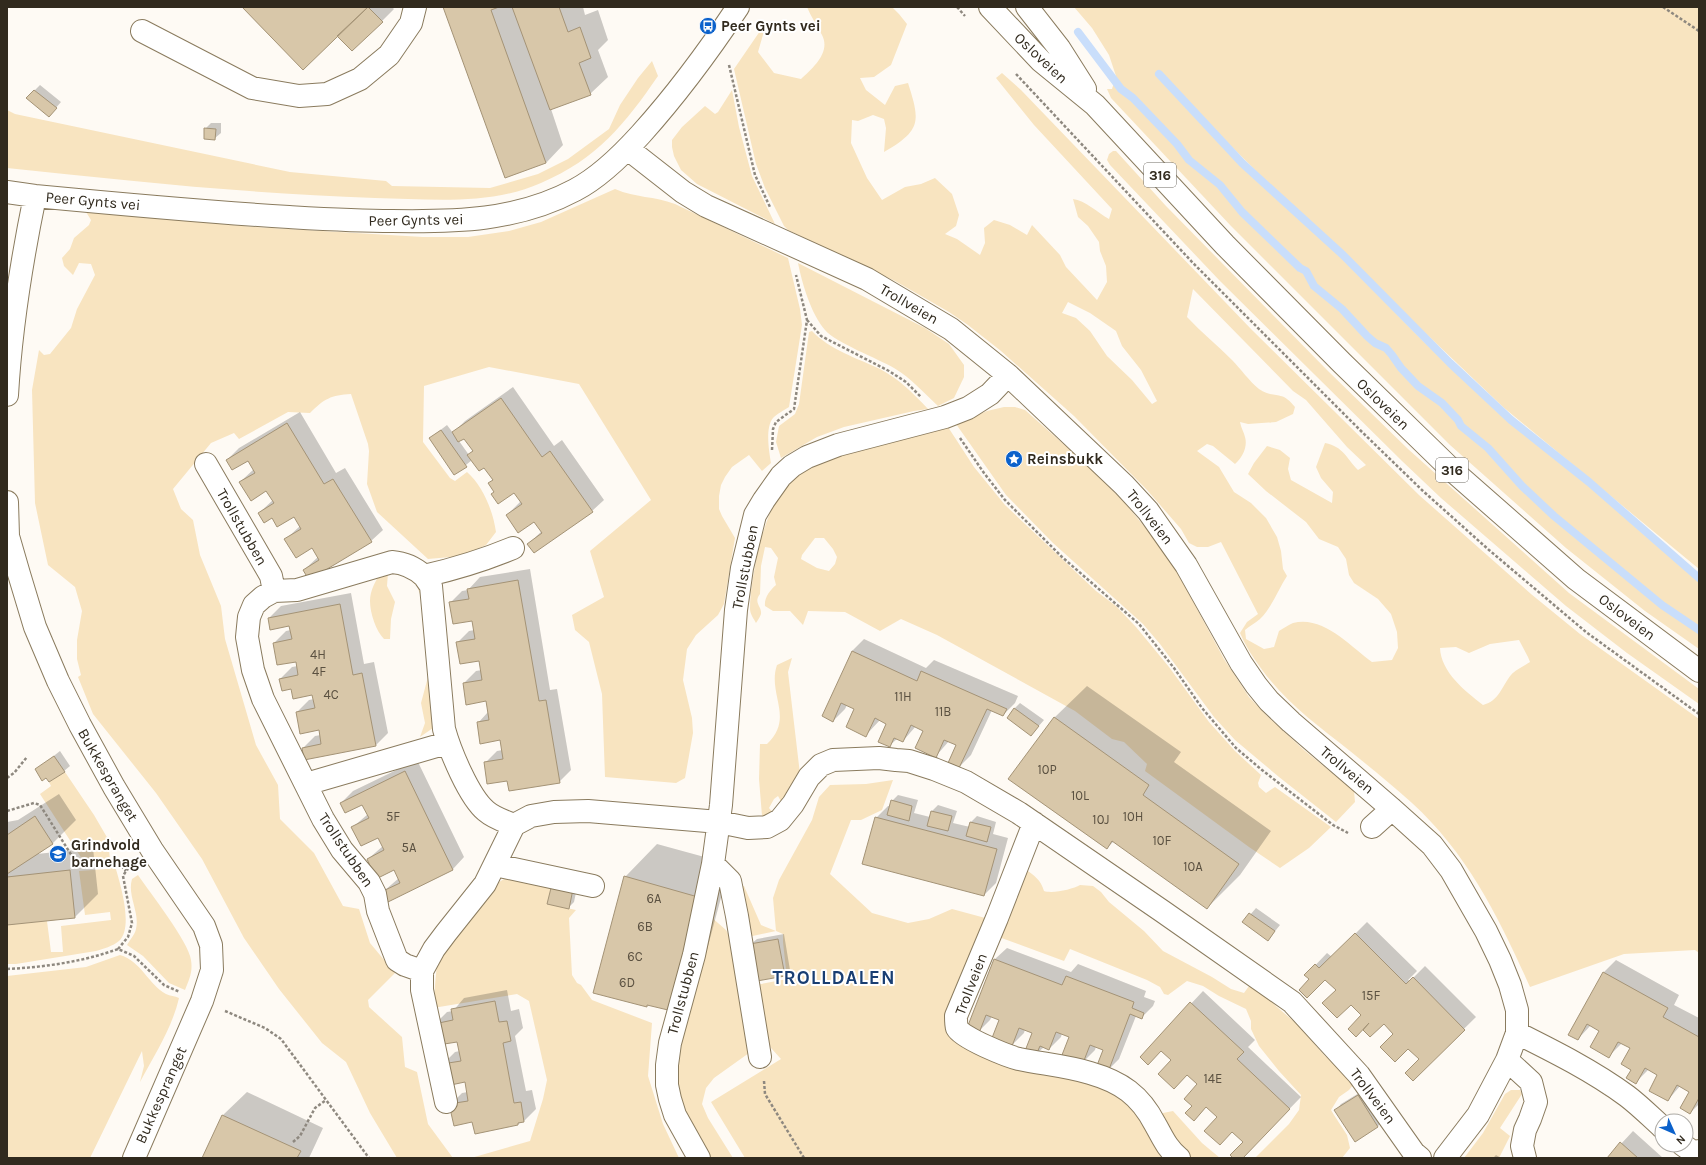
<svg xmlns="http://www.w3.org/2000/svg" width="1706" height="1165" font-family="Karla,sans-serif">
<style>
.green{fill:#f8e4c0;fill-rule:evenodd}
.shadow{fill:#0003;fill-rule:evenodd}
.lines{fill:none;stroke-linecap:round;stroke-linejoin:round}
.stream{stroke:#c9defb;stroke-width:8}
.building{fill:#d8c7a9;stroke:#a49376}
.minor-casing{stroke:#8a7b5e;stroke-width:24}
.major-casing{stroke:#8a7b5e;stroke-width:24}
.path{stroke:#8e887f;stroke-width:2.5;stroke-dasharray:3 2;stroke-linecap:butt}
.minor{stroke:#fff;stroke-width:22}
.major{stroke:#fff;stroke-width:22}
.labels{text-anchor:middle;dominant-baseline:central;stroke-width:4;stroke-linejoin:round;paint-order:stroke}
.number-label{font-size:13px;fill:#5b5141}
.shield{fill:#fff;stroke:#6f6a62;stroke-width:1}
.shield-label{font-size:14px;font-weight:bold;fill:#312a1e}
.poi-label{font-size:15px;font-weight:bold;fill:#312a1e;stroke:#fff;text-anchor:start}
.street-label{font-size:15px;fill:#312a1e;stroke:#fff}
.district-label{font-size:19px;font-weight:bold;letter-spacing:1px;fill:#193e72;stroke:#fff}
</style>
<rect width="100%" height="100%" fill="#fefaf4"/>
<!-- green -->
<path class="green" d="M807,7H892L899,14L907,24L891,65L874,77L860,78L866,90L885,105L895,86L908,83C920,121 922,130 884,152L886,128L884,119L873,115L858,121L852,120L851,143L867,178L882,200L905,187L921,184L935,178L952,194L959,215L956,226L945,234L957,239L980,255L985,243L984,228L994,220L1010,225L1027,235L1032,225L1060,255L1066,267L1097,300L1107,282L1106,266L1100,251L1099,242L1088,226L1078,217L1073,199C1085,200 1098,213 1109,219L1112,209L1034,125L996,78L1002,73L1021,90L1252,330L1419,495L1531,594L1580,634L1699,719V953L1695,950L1624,954L1530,987C1500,920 1468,854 1412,803C1392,785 1371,768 1350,751C1316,724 1285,702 1260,667C1252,656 1245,645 1240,633L1247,622L1258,614L1221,542L1208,547H1197L1189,543L1181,529L1147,490L1074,416L1001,351L968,325L949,312L895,281L788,230L784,226L765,188L756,164L734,69L767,21L758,52L774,73L801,79C813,68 831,52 822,35C817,25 811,17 807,7ZM1193,289L1293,391L1306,400L1347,447L1366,465L1358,470C1346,458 1344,447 1325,443L1316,467L1321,478L1333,492L1332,503L1291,480L1288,469L1290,458L1280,450L1267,446L1254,463L1248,474L1266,491L1306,522L1319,539L1338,547L1346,559L1349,575L1354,583L1378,599L1391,614L1397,632L1398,648L1392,660L1372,662C1350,646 1323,615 1293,623C1288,625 1284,628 1279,631L1274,647L1264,649L1246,639L1245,630C1249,626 1256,623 1260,619C1272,607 1278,590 1287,576L1283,569L1281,551L1277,537L1266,518L1251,503L1234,492L1219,467L1197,451L1207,444L1213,446L1235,464C1242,458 1248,447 1245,437C1244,432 1241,428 1240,422L1248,424L1276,422L1293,414L1295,407C1281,389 1275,400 1259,389C1250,382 1240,368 1232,360C1217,345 1201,332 1187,317ZM1068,302L1090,313L1116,331L1122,346L1141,370L1157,401L1152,404L1132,380L1107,356L1090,331L1076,318L1062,313ZM1519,640L1528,657L1530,662C1524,666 1515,670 1511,675C1502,686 1499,701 1483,705C1465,691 1441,672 1440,648L1456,647L1469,653L1490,644Z
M1074,7H1699V569L1503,407L1397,306L1341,250L1274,189L1211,126L1243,167L1328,244L1423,341L1496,411L1589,485L1642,533L1699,581V649L1645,611L1566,548L1450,445L1231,226L1111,98L1107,89H1112L1116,76L1109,55L1092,28Z
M652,61L658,76C625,124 597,159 541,183C489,206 429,199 375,198C252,194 129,181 7,168V110L15,114L290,172L386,181L392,186L490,188L538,174L568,159L609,129L620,105L638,78Z
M732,90L739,127L752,176L775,224L697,184L681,170L674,156L672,147V140L682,127L705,106L715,114L718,112Z
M1113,151H1116L1166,206L1328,371L1408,449L1569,593L1699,689V704L1627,653L1566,606L1441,498L1402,461L1220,281L1110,165L1107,160L1109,154Z
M615,189C636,198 654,196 675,204L788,258L800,309L802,325L789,407C784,410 777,414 773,418C765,428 769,451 771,463L762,471L749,455L732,467L725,477L721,485L719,496V509L722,516L735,538L724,604L718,615L696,635L687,649L683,680L692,718L693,733L685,778L676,783L605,777L602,694L589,642L575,630L572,615L604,597L590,551L651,500L579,384L489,367L424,386L423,442L450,478L455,481L467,472C483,486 493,511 496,532L486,545L462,556L428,559L377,512L367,484L369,451L368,444L351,394C331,395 324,399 310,413L288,412L239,439L234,433L211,443L173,489L181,509L193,520L200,555L221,606L225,639L256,745L278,785L280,819L314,853L343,906L359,909L370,943L395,973L368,1000L369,1007L402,1037L405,1067L417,1072L428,1124L453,1158H397L370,1113L346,1062L322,1043L279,989L244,938L202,859L156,793L93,714L78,677L81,675L77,659V640L82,611L75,587L48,565L35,503L32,390L39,350L44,355L50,354L71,328L77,309L95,275L91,264L79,263L73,275L64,266L62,258L70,249L74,238L89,225L91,220L86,212L255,227L423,237H468L509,231L541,222Z
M798,263L925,328L949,344L964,365V377L954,398L938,406C924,393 911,378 894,368C877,358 836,343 825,330C811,314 802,283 798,263Z
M812,331C830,350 857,358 880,369C899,379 913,393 928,409L914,411L844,427L817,437L781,458L776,442L779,426L795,414L799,404L809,332Z
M1004,407H1015L1025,410L1086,464L1125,503L1169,557L1224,659L1249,697L1267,716L1304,750L1354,791L1355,802L1336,822L1279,777L1235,740L1214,717L1160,644L1143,624L1053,543L1006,495L956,424L987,411Z
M948,427L974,467L1005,505L1096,591L1116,606L1136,627L1169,667L1209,722L1235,751L1261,775L1258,783L1259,787L1266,793L1275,787L1331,827L1309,848L1280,868L1249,847L1145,771L1147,764L1124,742L1112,739L1075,711L937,635L901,619L880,631L845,612L808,611L803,625L790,611H773L765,606C764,598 770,590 776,585L774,577L778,558L771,548L765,547L761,566L760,594C753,603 762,606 761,614C760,617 758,620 756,623C754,619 750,614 750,609C750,591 754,572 757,555C761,536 773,498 786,485C826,444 896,445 948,427ZM815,538H824L833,549L837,557L835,564L829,571L817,568L801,559L802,555Z
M400,568L424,588L435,720L433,728L420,737L425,723L421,703L428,677L425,608L417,586L407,577L395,572L388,573L387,586L395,602L391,619L390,639H384C376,631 370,613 370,601C370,590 376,580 382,571Z
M792,658L788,672L800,774L783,805L778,796L774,799L769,808L774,814L767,818L762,816L759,779L760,744H767C795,718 767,694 777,665Z
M65,772L94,815L108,839L110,860L84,862L40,794L51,786L49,782Z
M893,780L882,810L861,820H851L830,874L872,913L908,923L929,919L952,909L989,919L947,1025L1112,1088L1142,1117L1170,1158H745L711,1102L781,1059L771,1048L764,1035L756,985L787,979L783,942V934L776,931L748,937L740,886H744L761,925L776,931L773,898L779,880L812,820L819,797L830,785L866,784Z
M110,866H115C120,883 134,927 119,941C113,946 103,949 96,951L16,964H7V925L47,921L51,952H63L61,926L111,920L110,912L85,915L79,871L107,869L111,868Z
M1025,869C1034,875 1041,880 1044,891C1053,894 1073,889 1080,885L1093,886L1101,892L1109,902L1144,931L1163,951L1212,977L1231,989L1244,993L1249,986L1262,992L1277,1007L1298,1025L1325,1056L1350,1077L1353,1085L1349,1090L1339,1097L1331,1110L1334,1115L1347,1135L1350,1148L1342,1158H1255L1289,1124L1299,1110L1301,1095L1279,1071L1259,1046L1251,1029V1021L1246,1009L1219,996L1203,986L1187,981L1168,995L1164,994L1160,987L1147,980L1070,949L1064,961L996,936Z
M138,875C150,893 189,942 191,960C193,972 189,980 185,990L169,983L143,956L127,945C130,940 135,934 136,929C140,912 127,896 132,879Z
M506,878L552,884L547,904L576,910L569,918L572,975L577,983L581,985L592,1000L652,1023L648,1076L663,1124L679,1158H471L530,1141L543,1099L547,1080L529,1001L517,994L433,1008L437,963L492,886Z
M710,916L726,930L733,942L749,1053L714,1078L706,1088L702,1104L708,1118L733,1158H707L680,1110L673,1060Z
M120,955C141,961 148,984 166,994C170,996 175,996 179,998C172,1028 155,1054 140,1082L144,1066L142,1051L90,1158H7V976L86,967Z
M1511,1090H1520L1522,1094L1500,1128L1510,1136L1499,1158H1464L1483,1133L1505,1094Z
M1173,1111L1202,1143L1220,1158H1190L1184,1154L1161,1121L1163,1113Z"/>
<!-- shadow -->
<path class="shadow" d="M244,7H392L394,9L382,21L337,35Z
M444,7H583L585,15L598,10L608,40L598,50L608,77L590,94L551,109L563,145L546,163Z
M40,85L61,102L54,110L27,98Z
M211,123H221V133L215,138L205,129Z
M513,387L554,446L562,440L604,500L592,511L528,544L542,531L534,520L507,515L521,501L514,491L495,492L489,484L493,480L484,466L472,460L455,474L430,438L447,425L453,433L465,421ZM464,437L473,450L469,455L459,441Z
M300,412L336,473L345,468L383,530L371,541L304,570L319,556L313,546L286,539L300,526L294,516L259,513L273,500L267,490L240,482L254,469L248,459L227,460L239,448Z
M530,569L550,690L557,689L571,770L559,782L508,780L485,763L497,751L503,750L501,739L478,723L488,712L487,700L464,683L476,671L482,670L480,660L457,643L469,631L475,630L473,619L450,603L462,591L468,590L480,577Z
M351,593L364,664L374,662L388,733L376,745L303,748L315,736L321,735L320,729L297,712L309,700L314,699L313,694L280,679L292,667L298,666L297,660L274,643L286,631L291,630L290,625L269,618L281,606Z
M864,639L926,668L934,660L1018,696L1015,703L1003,715L992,710L971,755L959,767L957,745L949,741L936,756L924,730L916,726L903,741L897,739L889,746L888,723L880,720L866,735L855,709L847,705L845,709L833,721L852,651Z
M1087,686L1181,752L1174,762L1271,831L1240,875L1207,908L1114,841L1107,848L1054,718Z
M1020,703L1044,720L1031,735L1014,709Z
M60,751L70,766L64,771L46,776L36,770Z
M417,760L464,857L453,869L384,891L399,878L394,869L368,859L383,846L379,836L353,827L368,814L363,804L341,803L353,791Z
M59,794L76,820L53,843L37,854L93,848L98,894L75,917L7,925V822L18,820Z
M898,795L918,800L914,813L930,817L932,811L938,805L957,811L953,823L970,827L971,822L977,816L996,822L993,834L1008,838L996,883L984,895L876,818L888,806H891L892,801Z
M657,844L730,864L700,976L668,1009L648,1004L647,1006L625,877Z
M578,883L574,902L568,908L548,904Z
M1256,908L1280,925L1268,940L1244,922Z
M1367,922L1417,971L1408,980L1410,981L1425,966L1476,1017L1413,1079L1420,1059L1384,1023L1370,1036L1363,1028V1015L1326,978L1310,979L1306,975L1327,953L1332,957Z
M784,934L790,970L785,976L751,944L757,939Z
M1007,948L1071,972L1078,964L1146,991L1144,997L1155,1001L1153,1006L1141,1018L1136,1016L1119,1059L1107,1071L1104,1049L1096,1046L1095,1050L1083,1062L1070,1036L1062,1033L1061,1037L1049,1049L1044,1047L1036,1054L1033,1033L1025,1029L1024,1033L1012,1045L1000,1020L992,1016L990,1020L978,1032L969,1028L995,959Z
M1616,960L1679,995L1674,1005L1699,1018V1104L1690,1113V1092L1680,1086L1668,1100L1659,1075L1649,1069L1636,1082L1631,1048L1622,1043L1609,1056L1600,1031L1591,1025L1578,1039L1569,1034L1604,972Z
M507,990L511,1011L519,1009L523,1028L515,1036L526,1091L532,1090L536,1109L524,1121L518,1124L473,1121L450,1105L462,1093L468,1092L466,1081L443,1064L455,1052L460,1051L458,1040L435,1024L447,1012L453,1011L464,998Z
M1203,991L1255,1040L1248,1047L1301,1097L1242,1158H1235L1244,1142L1207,1106L1194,1120L1193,1106L1198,1084L1161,1050L1141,1057Z
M1364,1090L1383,1121L1378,1126L1355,1141L1336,1110L1341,1104Z
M247,1092L323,1128L309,1158H203L223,1115Z
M1633,1131L1663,1158H1608Z
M1496,1155L1501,1158H1493Z"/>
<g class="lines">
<!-- stream -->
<path class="stream" d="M1078,32L1121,89L1133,98L1177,144L1189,160L1220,185L1242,212L1300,268L1306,271L1314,286L1342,309L1367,336L1375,343L1386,348L1392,355L1401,368L1418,386L1442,403L1458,420L1461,426L1488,448L1522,486L1554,516L1662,605L1699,630
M1159,74L1242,163L1343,255L1450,363L1511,420L1589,482L1699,578"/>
</g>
<!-- building -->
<path class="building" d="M242,7H368L303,70Z
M368,7L383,22L352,51L337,36Z
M443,7H499L491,10L546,163L505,178Z
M512,7H559L568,32L580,27L591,58L579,63L591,95L550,110Z
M34,90L57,108L49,117L26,98Z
M204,128L216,129L215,140L204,139Z
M501,398L542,457L550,451L593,512L534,553L527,544L542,533L534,522L518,533L506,515L522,504L514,493L498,504L491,494L494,492L488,483L493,480L484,468L479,471L467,455L473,451L464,439L458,442L452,432Z
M287,423L324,484L333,479L372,542L309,580L303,570L319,560L312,548L296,558L284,539L301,529L294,517L277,527L272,518L264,523L258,513L274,503L266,491L251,501L239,482L255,473L248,461L232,470L226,460Z
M441,430L467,467L454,475L429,438Z
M518,580L539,701L546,700L560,783L509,791L507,781L487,784L484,762L503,759L500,740L480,744L477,722L489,720L486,701L466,705L463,683L482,680L479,661L460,664L456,642L475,639L472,621L453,624L449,602L469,599L467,589Z
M340,604L353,675L362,673L376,746L304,760L302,748L321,744L319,730L300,734L296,712L315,708L312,695L293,699L291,689L282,691L279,679L298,675L296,662L277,665L273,643L292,639L289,626L270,630L268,618Z
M852,651L917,681L921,671L1007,709L1003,716L987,709L959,768L948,763L956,745L944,740L936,758L915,748L923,731L911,725L903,742L894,738L890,747L878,742L886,724L875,718L866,737L846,727L854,709L841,703L833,722L822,716Z
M1014,708L1039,726L1031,736L1007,718Z
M1054,717L1149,785L1143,795L1239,864L1207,909L1112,841L1107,849L1008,779Z
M54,756L65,772L49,782L46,778L42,781L35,769Z
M405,771L453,870L388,902L383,891L400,883L394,870L376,879L367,859L384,850L378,838L361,846L351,827L369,818L362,805L345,813L340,803Z
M891,800L912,806L909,821L887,815Z
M931,811L952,816L948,831L927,826Z
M35,816L53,844L7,874V835Z
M875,817L997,849L984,896L862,864Z
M970,822L991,827L987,842L966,836Z
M70,870L75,918L7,925V877Z
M624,876L698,897L668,1010L647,1005V1007L593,993Z
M552,884L573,889L569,909L547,904Z
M1249,913L1275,931L1268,941L1242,922Z
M1355,933L1406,984L1413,977L1465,1030L1413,1081L1405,1073L1419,1059L1408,1049L1395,1062L1380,1047L1393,1034L1384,1024L1370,1037L1363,1030L1369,1023L1356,1037L1348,1029L1361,1015L1351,1005L1337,1018L1322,1003L1336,990L1325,980L1307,998L1299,990L1309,979L1304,975L1315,964L1319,968Z
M778,939L785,976L757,981L750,944Z
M994,959L1062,985L1066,976L1134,1002L1132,1008L1144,1013L1142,1019L1130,1014L1108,1072L1096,1068L1103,1050L1090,1045L1083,1063L1062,1055L1069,1037L1056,1032L1049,1050L1040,1046L1036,1055L1025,1051L1032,1033L1019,1028L1012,1046L992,1038L999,1020L986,1015L979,1033L967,1028Z
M1603,972L1668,1008L1663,1017L1699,1037V1098L1690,1114L1680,1108L1689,1092L1677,1085L1668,1101L1649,1091L1657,1075L1645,1068L1636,1084L1626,1078L1631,1070L1621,1064L1630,1048L1618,1042L1609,1058L1590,1047L1599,1031L1587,1024L1578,1040L1568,1035Z
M495,1001L499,1022L507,1021L511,1041L503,1043L514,1103L521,1102L524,1122L518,1123V1125L475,1134L472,1122L454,1126L449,1104L468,1101L465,1082L446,1086L442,1064L461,1061L457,1042L438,1045L434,1024L453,1020L451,1009Z
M1190,1002L1244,1052L1237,1059L1290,1109L1243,1158H1233L1230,1155L1243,1142L1232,1132L1220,1145L1204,1131L1217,1117L1206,1107L1194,1121L1185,1113L1192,1106L1184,1099L1197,1084L1187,1075L1174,1089L1158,1074L1171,1060L1161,1051L1148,1065L1140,1057Z
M1358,1095L1378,1127L1355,1142L1334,1110Z
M222,1115L301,1151L297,1158H202Z
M1620,1142L1638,1158H1607Z"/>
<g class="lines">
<defs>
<path id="minor" d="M142,31L252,88L299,96L327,94L360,79L389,55L411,23L415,7
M628,149L683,192L706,206L867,279L951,329L1008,375L1124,485L1148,511L1186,565L1241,663L1256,685L1269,701L1291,722L1392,809L1432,845L1451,870L1486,931L1500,960L1510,985L1517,1010V1033L1507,1060L1478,1115L1445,1158
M7,192L35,196C119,204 204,212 289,217C324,219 358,221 392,221C456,222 517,221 575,190C600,177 622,155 641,134C677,94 708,52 738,7
M7,395C11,326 21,264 35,196
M206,464L271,576L274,591L263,597L254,605L249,617L247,637L253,670L263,699L323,819L342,850L369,882L375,894L378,911L397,960L405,965L422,971
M7,502L8,536L19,574L35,627L58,681L80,725L114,787L152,850L204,926L211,945L212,970L202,1001L134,1158
M424,576L431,586L444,729C450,751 469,797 486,811C494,818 504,821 514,825L531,816L554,812L588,811L719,822L748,828L767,827L780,820L793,804L809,777L821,765L833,760L879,758L896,760L909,761L934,769L966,782L1019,813L1162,911L1292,1002L1359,1075L1414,1153L1420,1158
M274,591L297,590L392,562C405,563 414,567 424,576C455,569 484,560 513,548
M306,784L447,743
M1034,823L997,918L956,1016C956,1020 956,1025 957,1028C962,1038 1007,1056 1019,1059C1043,1064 1067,1066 1090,1073C1121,1082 1140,1095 1155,1124C1162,1136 1167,1149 1179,1158
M1372,827L1392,809
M713,864L730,881L737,916L760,1057
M495,865L593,886
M1517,1033C1555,1052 1593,1071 1627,1096C1639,1105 1651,1117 1662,1127
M1507,1060L1531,1082L1536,1102L1530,1119L1525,1130L1522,1146L1525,1158
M446,1102L422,990V971L434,949L446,933L485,884L514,825
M1683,1145L1693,1152L1699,1151
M699,1158L675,1115L670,1099L667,1085V1065L670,1043L694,955L713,864L721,805L736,610L742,568L755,515L764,500L781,476L792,466L807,457L838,445L945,417L968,408L990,394L1008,375"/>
<path id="major" d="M990,7L1041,61L1095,105L1225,245L1342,363L1453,471L1576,579L1699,671
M1027,7L1059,48L1085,89"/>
</defs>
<!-- minor casing -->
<use href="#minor" class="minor-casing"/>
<!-- major casing -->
<use href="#major" class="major-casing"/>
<!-- path -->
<path class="path" d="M957,7L965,16
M1663,7L1699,31
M729,65L755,175L770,207
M1016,74L1193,263L1360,430L1423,491L1489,550L1586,632L1699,714
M807,320L821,336L889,371L906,382L921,397
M960,438L984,473L1005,500L1062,557L1139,624L1174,668L1202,708L1236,748L1262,770L1333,825L1348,833
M772,450L773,429L776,422L794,409L807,320L796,275
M7,778L14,773L27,757
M7,811L34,803L40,805L77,864L84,866L118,863L126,871
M118,949L128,937L132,923L123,876L126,871L132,865
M7,969C45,967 82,962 118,949L134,956L164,985L180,992
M225,1011L265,1028L281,1039L369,1158
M764,1081L765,1094L804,1158
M293,1142L300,1136L315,1108L326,1100"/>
<!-- minor -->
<use href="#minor" class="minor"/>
<!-- major -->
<use href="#major" class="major"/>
</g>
<!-- icons -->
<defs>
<symbol id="bus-disc" viewBox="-11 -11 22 22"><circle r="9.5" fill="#0b61cb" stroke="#fff"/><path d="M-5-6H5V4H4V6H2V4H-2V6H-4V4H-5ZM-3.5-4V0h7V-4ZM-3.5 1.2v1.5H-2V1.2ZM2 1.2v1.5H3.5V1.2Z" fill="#fff"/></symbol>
<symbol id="sight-disc" viewBox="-11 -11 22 22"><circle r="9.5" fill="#0b61cb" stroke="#fff"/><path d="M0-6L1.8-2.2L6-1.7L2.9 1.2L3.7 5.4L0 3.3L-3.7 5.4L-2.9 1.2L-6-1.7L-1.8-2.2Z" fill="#fff"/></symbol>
<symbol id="school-disc" viewBox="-11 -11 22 22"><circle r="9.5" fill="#0b61cb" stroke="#fff"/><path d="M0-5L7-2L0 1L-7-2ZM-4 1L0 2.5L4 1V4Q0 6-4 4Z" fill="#fff"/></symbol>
</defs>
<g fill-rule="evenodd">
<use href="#bus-disc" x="698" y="16" width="20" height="20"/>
<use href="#sight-disc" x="1004" y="449" width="20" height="20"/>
<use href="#school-disc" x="48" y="844" width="20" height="20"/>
</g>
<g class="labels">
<!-- number labels -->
<g class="number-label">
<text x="318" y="654">4H</text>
<text x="319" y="671">4F</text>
<text x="331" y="694">4C</text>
<text x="903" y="696">11H</text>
<text x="943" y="711">11B</text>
<text x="1047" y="769">10P</text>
<text x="1080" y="795">10L</text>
<text x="393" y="816">5F</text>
<text x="1133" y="816">10H</text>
<text x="1101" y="819">10J</text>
<text x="1162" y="840">10F</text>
<text x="409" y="847">5A</text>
<text x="1193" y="866">10A</text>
<text x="654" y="898">6A</text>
<text x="645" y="926">6B</text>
<text x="635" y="956">6C</text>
<text x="627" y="982">6D</text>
<text x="1371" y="995">15F</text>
<text x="1213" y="1078">14E</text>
</g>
<!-- shield labels -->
<g class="shield">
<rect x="1144" y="163" width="32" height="24" rx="3"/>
<rect x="1436" y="458" width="32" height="24" rx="3"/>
</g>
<g class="shield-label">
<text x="1160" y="175">316</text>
<text x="1452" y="470">316</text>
</g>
<!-- poi labels -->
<g class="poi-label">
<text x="721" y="26">Peer Gynts vei</text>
<text x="1027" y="459">Reinsbukk</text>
<text x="71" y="845">Grindvold<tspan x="71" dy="17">barnehage</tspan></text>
</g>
<!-- street labels -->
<g class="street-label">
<text transform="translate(1041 58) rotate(43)">Osloveien</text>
<text transform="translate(93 201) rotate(5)">Peer Gynts vei</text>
<text transform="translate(416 220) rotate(-1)">Peer Gynts vei</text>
<text transform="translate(909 304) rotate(30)">Trollveien</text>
<text transform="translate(1383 404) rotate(44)">Osloveien</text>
<text transform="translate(1150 517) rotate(52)">Trollveien</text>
<text transform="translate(242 527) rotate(60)">Trollstubben</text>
<text transform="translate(745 567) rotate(-79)">Trollstubben</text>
<text transform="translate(1627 617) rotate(37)">Osloveien</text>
<text transform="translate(1347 770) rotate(40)">Trollveien</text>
<text transform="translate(108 775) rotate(60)">Bukkespranget</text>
<text transform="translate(346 850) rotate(56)">Trollstubben</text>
<text transform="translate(971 984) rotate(-69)">Trollveien</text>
<text transform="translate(683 993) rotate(-75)">Trollstubben</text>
<text transform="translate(161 1095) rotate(-66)">Bukkespranget</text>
<text transform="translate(1373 1096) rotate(53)">Trollveien</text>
</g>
<!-- district labels -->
<g class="district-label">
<text x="834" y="978">TROLLDALEN</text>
</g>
</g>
<!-- border -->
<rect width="1706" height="1165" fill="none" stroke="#312a1e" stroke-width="16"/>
<!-- north arrow -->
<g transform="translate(1674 1133) rotate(135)"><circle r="19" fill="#ffffff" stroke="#adaaa5"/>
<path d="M0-3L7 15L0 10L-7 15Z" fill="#0b61cb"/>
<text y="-6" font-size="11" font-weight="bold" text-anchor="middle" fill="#312a1e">N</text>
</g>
</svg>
